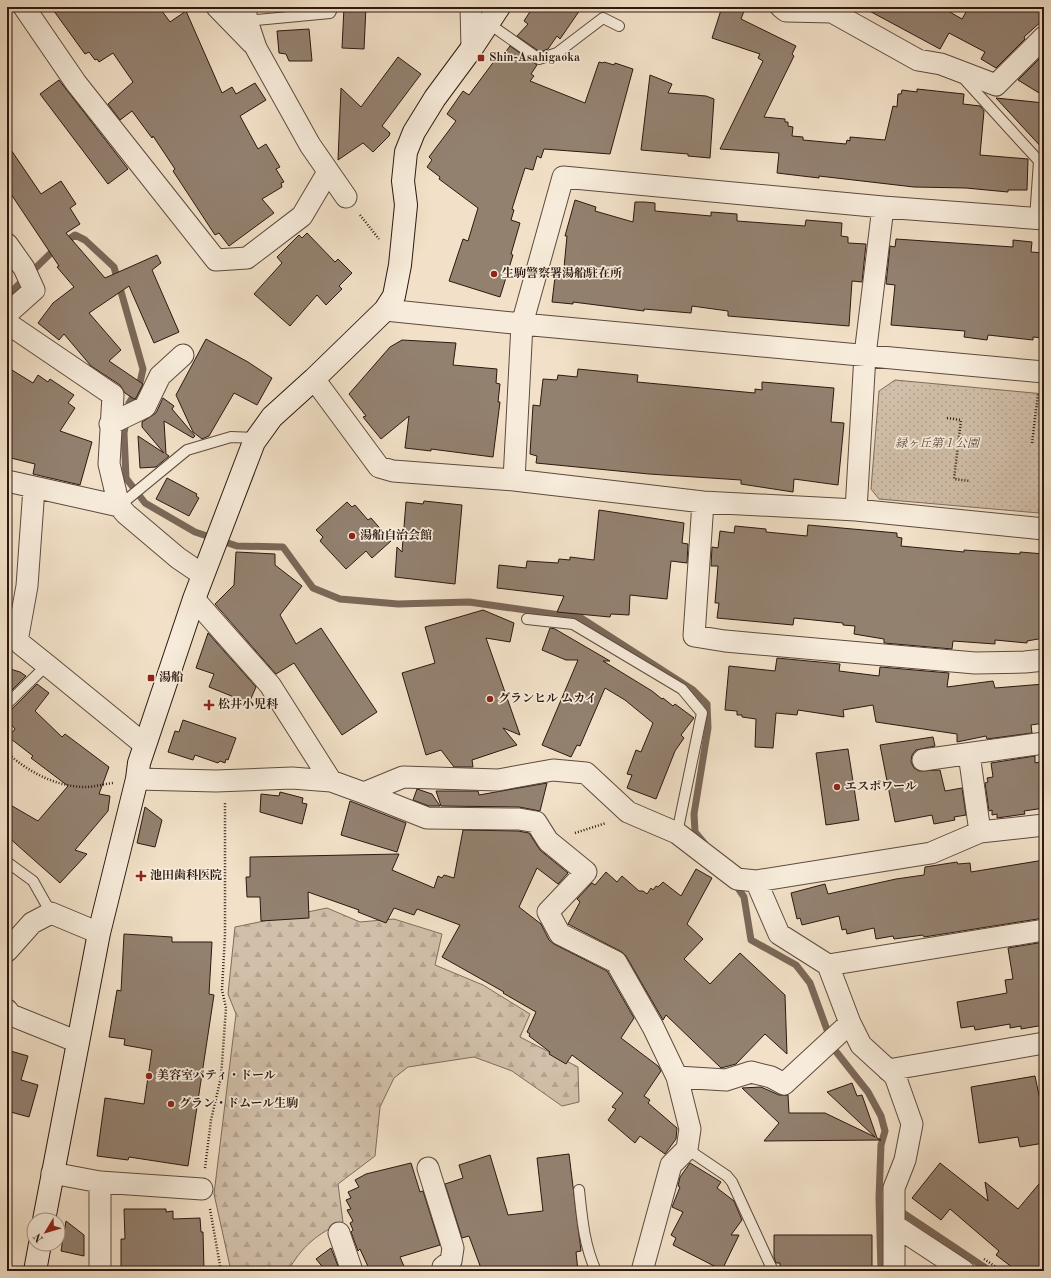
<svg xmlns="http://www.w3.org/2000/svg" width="1051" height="1278" font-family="'Old Standard TT','Noto Serif JP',serif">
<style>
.forest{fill:url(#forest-firs);stroke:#7f6c5c}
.park{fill:url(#park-dots);stroke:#7f6c5c}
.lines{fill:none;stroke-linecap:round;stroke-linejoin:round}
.stream{stroke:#7b6859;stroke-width:7}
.building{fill:#938170;stroke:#2d1810}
.lane-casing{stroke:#5e4a3e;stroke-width:12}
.street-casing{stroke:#5e4a3e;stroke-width:23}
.secondary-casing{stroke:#2d1810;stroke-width:24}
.path{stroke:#2d1810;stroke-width:2.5;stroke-dasharray:1 2;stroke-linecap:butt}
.lane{stroke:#f7ecdb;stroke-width:10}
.street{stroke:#f7ecdb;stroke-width:21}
.secondary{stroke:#f7ecdb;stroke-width:22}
.poi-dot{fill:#8f2418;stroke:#f7ecdb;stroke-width:1.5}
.labels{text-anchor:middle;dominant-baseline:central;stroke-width:3.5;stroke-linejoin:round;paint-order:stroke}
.poi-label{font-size:12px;font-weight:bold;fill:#2d1810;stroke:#f7ecdb;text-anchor:start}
.park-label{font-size:12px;font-style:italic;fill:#5e4a3e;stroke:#f7ecdb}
</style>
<defs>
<pattern id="forest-firs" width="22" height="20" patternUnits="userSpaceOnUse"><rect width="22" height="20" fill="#d1bfa9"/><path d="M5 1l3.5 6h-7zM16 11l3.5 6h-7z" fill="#b4a390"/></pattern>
<pattern id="park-dots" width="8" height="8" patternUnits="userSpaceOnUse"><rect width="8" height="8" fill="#d1bfa9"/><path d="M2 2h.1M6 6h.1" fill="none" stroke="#b4a390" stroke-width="1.8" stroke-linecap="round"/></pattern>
</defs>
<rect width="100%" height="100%" fill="#f2e1c8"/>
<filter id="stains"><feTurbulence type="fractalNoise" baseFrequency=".005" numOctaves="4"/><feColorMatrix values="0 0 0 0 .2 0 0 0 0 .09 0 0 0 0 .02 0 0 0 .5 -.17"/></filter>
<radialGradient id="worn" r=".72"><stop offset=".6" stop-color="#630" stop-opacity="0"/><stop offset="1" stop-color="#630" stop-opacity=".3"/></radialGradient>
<!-- forest -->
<path class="forest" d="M327,908L360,922L394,919L442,934L435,965L483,985L530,1014L520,1037L578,1067L579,1102L562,1106L512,1071L474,1057L408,1067L394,1078L380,1107L375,1156L338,1184L343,1222C317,1234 302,1246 288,1271H231L214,1194L236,1014L228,994L235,927Z"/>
<!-- park -->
<path class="park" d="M895,380L1044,394V441L1039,513L879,499L871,489L879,391Z"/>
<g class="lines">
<!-- stream -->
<path class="stream" d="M7,296L56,248L75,235L85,240L114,267L143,369L139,387L129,403L124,433L126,478L145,503L195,532L237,546L283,547L313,588L340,599L398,604L469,602L581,618L693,690L707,704L708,728L694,814L695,832L705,844
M734,882L744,897L751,940L796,965L810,983L834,1049L868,1092L881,1116L885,1131L881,1145L879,1198L881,1271
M897,1209L990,1271"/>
</g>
<!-- building -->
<path class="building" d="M51,7H159L170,22L186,11L222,93L232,87L236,94L255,83L266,100L240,116L258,149L266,144L280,167L276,169L284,182L281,183L282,187L262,199L274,213L229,246L219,233L215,235L173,171L175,169L153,136L152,138L132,111L120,120L108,104L133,82L113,53L99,62L97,59L95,60L89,52L85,54Z
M344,7H366L364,49L342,48Z
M533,7H582L560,39L557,36L548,49L540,52L517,36L528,24L524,21Z
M722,7H742L741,10L744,11L741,19L796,46L792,54L794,56L764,117L785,119V122H788V126L793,127L792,136L803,137V140L846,144L847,140L850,141V137L885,140L893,106L897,107L898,94H901L902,90L917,92V89L964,94L963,104L980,106L984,111L980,155L1028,159L1027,190H1008V192L966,188L914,187L819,176V178L777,173L779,153L720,149L763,61L758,58L760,54L712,38Z
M862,7H941L962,19L969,7H1044V19L1024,37L1025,39L996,68L981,59L985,52L949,33L940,49Z
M309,29L312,61H289L286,54L279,53L277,31Z
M510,46L537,65L531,74L534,76L530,81L585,103L599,62L603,63L604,62L614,65L615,63L633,69L610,154L544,149L541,158L537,156L533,170L525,168L512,209L514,210L511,220L520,223L511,254L513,255L500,297L449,281L463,239L468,241L478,208L439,179L440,177L427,167L432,160L429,157L456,121L447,114L463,91L469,95L495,60L498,62Z
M398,57L421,74L382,126L390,133L389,136L373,152L363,143L338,160L341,88L361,107Z
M1041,57L1044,60V96L1018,80Z
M650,75L672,84L668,93L706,96L714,99L710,158L688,156V154L641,150Z
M59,80L128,169L108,184L40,94Z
M996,98L1044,103V150Z
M7,144L41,194L61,181L76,204L70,208L80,224L66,233L105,278L157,255L161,263L152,270L179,332L154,343L129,286L89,313L121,350L109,361L143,384L136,398L134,399L125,393L120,385L91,366L64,334L59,340L38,323L53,303L74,287L57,267L59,266L7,188Z
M575,200L596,207L595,211L633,222L635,202H644L655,203V211L711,216V212L737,214V221L805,226L806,220L842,223L841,236L848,237V243L866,244L862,282L852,281L849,326L728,316V311L692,306L691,313L644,309V311L573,302V304L552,302L555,277L563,278L567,236H565Z
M307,233L335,262L338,259L352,273L339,286L342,289L326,305L317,295L290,326L254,294L282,263L277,257L299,235L302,238Z
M896,239L1013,247V240L1032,242L1031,252L1044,253V338L1033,337V340L988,335L987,340L964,337L965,331L891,325L895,285L886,284L890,246L895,247Z
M206,339L248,362L272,378L257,405L234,393L209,436L202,439L193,432L176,395Z
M402,340L456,343L453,365L497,369L496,383L500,384L498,402H500L493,457L431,449V451L405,448L409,416L381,439L363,417L366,416L349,394L390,347Z
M7,367L33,383L38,375L48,382L50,379L74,395L68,403L75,408L60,431L92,442L80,485L33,474L35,464L7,457Z
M578,369L638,375L637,382L755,393V389L762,390V382L834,388L831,422L844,423L838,485L794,479L793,492L741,484V480L649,474L536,463L537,456L530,454L533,405L540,406L543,379L557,380L558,375L577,377Z
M163,398L174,406L172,409L195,436L193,438L164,421L166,454L169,456L156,467L140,468L138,436L164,453L142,427V422L156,413Z
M167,478L197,494L196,496L199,498L189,516L156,499Z
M424,501L462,505L455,584L395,577L397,547L402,552L406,502L423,504Z
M347,502L352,507L355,505L368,520L371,518L391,541L372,558L366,551L346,569L320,541L323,537L316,530Z
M599,510L684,523L682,543L688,544L687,563L671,561L667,599L630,595L629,615L611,614L610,617L557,612L564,596L497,588L499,565L526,568L527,561L558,563L559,559L570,560V557L594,560Z
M808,525L897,533V537L902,538L901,546L964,552V550L1020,554V552L1044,554V638L1027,641V643L995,640V644L953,641L952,649L884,643V639L854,634L855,626L843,625V623L794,618L793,625L717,618L719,603H715L718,566H711L712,547L718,548L720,531L734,533L735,526L766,529V532L807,536Z
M236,552L275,554V565L302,586L280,615L296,644L321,628L377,712L342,735L294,663L276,674L215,604L234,585Z
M483,610L514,623L510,642L486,638L520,735L503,728L517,745L472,760L473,767H454L441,750L426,755L402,673L435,663L425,627Z
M550,628L555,629L610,661H603L652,691L662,699L663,698L673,706L675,704L694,718L681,735L684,738L675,751L656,799L627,788L632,775L627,774L636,750L641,752L653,723L625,700L605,688L580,746L577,745L571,757L542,745L578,660H566L542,650Z
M208,633L256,687L249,703L209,687L214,674L196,668Z
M777,658L840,664L839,671L879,676L880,667L949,673L947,687L993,681L995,688L1044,684V723L1031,725L1032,733L987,739L986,736L957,742V734L876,722L873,705L843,710L844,717L798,710L797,715L776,713L773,748L755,747L756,719L742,717V715H737V711L725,710L729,666L775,671Z
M7,668L20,672L26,676L7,695Z
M37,684L49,693L35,711L62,737L65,734L109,767L99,794L110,796L108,811L75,850L87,854L60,883L7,836V803L38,821L68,786L31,758L33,756L11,739L12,737L10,735L15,729L7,719V710L12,709Z
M183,720L236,738L228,760L226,759L225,763L220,761L218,763L195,755L193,760L168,752L175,731L179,732Z
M933,737L935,746L916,750L912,755L911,762L914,768L919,771L940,770L945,791L962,788L966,815L954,817L955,820L934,824L932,815L895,822L880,745Z
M848,749L859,820L826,825L816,753Z
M1035,756V763L1044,761V808L1024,811L1025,814L997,818V814L992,815V810L989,811L985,783L988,782L987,778L993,777L991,763Z
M547,783L540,811L519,807L441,806L436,791H478L479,795Z
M417,789L432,794L440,806H429L413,800Z
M280,792L303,798L302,803L307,804L302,824L260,812L261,794L279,796Z
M350,801L406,823L397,852L341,835Z
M145,807L162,820L155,847L137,843Z
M463,830L518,831L529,833L540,850L568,873L558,884L537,868L519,907L541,924L549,940L554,944L607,971L634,1018L621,1038L658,1066L661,1071L644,1096L650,1100L648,1103L677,1128L676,1139L665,1154L640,1136L635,1143L608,1120L616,1109L612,1107L623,1093L572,1055L566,1064L549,1054L550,1052L529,1036L530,1034L527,1032L536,1012L503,993L504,992L442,957L460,925L417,909L414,915L394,908L386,923L358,912L359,910L308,892L309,918L261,921L260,897H247L246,877H250V857L399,854L392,870L434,888L438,876L442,878L444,875L454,878Z
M1044,860V918L924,937L923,935L894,939L893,936L876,939L874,928L847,934L846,929L842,930L839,916L802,925L800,918L797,919L791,893L825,884L828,894L896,879L924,875L925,867L957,862L958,864L970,863L971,872Z
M696,869L712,878L687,924L703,939L684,959L710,984L740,953L785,995L787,1054L765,1034L736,1064L721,1068L666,1015L663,1020L626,956L622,952L568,924L580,902L577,899L592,883L595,885L606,872L617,882L622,876L639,891H643L647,894L651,888L653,890L656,886L658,887L663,882L681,896Z
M124,934L172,937V942H212L209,994L214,995L188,1166L129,1157L128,1160L97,1156L105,1098L144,1104L152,1050L124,1045L125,1039L109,1037L117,990L121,991Z
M1044,942V1025L1021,1029V1026L1010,1028V1024L975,1030L974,1026L961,1028L957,1002L1007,993L1005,980L1013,979L1008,948Z
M7,1050L28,1056L21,1080L38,1085L29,1117L7,1111Z
M1035,1076L1040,1100L1044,1099V1143L1020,1147L1018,1137L979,1143L971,1087Z
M852,1083L857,1096L862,1095L877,1138L881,1140L764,1141L779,1123L742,1088L761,1087L779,1095H788L789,1113H825L875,1137L827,1092Z
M569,1154L581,1251L576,1252L578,1271H482L469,1236L462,1238L445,1184L463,1178L459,1165L490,1155L508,1215L543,1211L537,1158Z
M411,1163L420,1192L423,1191L440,1245L400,1257L406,1271H370L360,1249L358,1251L351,1232L353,1230L350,1223L353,1221L347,1210L351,1209L346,1200L351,1198L348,1192L359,1187L355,1180L366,1174Z
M690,1163L721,1182L717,1188L734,1201L742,1220L731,1235H739L722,1270L673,1245L676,1238L671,1235L683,1212L672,1207L680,1187L678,1186L680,1177Z
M940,1163L988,1201L985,1182L1018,1209L1044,1178V1271H1017L996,1255L999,1251L950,1209L941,1220L912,1198Z
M124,1209H166V1212L173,1211V1219L200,1218L201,1232H203L204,1271H121V1239H125Z
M66,1221L84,1235V1256L61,1251Z
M774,1235H872V1270L843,1271V1267H808V1271L780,1270V1263H776L774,1257Z
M331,1248L338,1266L332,1271H326L316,1259Z"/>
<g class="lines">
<defs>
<path id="lane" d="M247,21L330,13L333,7
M488,23L539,59L557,53L603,18L619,26
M963,76L966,81L1039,161L1035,219
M119,506L187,450L231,437L257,438
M527,619L573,624L682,689L702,713L677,833
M7,704L47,665
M7,862L33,881L51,913
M687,1149L727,1176L732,1182L773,1271
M579,1190C582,1218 584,1245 596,1271"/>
<path id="street" d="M24,7L76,83L216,260L247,258L302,216L328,172
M217,7L252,43
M245,7L247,21L256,48L310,145L346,197
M471,7L472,48
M781,7L786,11L832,12L918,60L941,64L996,85L1044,37
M7,244L24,268L34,290L7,314
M385,310L522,324L1044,372
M7,323L113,395L109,464L119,506
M314,379L379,467L393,471L514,480L703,502L856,510L1044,529
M110,424L145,407L160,376L183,355
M514,480L522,324L563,177L883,207L1044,219
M7,481L119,506L126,514L178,558L203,575
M703,502L694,636L725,641L975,663L1025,662L1044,660
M856,510L865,355L883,207
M194,599L270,685L331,781
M7,638L17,641L47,665L145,745
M17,641L27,586L34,488
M969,754L980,832
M923,760L1044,743
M137,779L216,781L292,778L331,781L364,793L403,777L498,780L553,770L586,773L628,812L677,833L737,879L756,881L779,934L828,965L850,1023L861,1045L895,1076L912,1124L905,1160L894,1188V1225L964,1271
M364,793L427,818L519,819L536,822L548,841L586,872L548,912L560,934L616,962L653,1027L677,1077L690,1129L687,1149L671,1165L642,1271
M756,881L931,853L980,832L1044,825
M7,951L32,923L51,913L99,933
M828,965L1044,930
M7,1010L11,1015L78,1042
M888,1070L1044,1043
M677,1077L726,1080L751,1072L771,1077L784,1084L850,1023
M428,1168L453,1248L451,1261L443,1267L446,1271
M52,1173L100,1182V1271
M100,1182L202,1189
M894,1225V1271
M339,1233L351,1268L348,1271"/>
<path id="secondary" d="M44,1220L99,933L137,779L139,763L194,599L254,442L272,417L314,379L385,310L394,296L400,265L406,205L403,181L406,152L414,132L435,98L472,48L499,7
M35,1271L40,1244"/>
</defs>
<!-- lane casing -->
<use href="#lane" class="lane-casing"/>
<!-- street casing -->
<use href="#street" class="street-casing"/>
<!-- secondary casing -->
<use href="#secondary" class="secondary-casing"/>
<!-- path -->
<path class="path" d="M360,215L379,239
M947,418L961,420L954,479L970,481
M1032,443L1038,394
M7,753C29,772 56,787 86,787C94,787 104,784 113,783
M575,833L606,823
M205,1168L211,1120L221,1077L226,1008L222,990L225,935V803
M210,1209L221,1271
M984,1259L1002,1271"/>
<!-- lane -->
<use href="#lane" class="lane"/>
<!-- street -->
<use href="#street" class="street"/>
<!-- secondary -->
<use href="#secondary" class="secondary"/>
</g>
<!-- markers -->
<g class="poi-dot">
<rect x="477" y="54" width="8" height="8" rx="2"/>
<circle cx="494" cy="274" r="4"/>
<circle cx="352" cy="536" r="4"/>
<rect x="147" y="674" width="8" height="8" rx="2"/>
<circle cx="490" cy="699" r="4"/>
<path d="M207 699h4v4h4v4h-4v4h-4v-4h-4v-4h4z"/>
<circle cx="837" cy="787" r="4"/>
<path d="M139 870h4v4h4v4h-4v4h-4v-4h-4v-4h4z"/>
<circle cx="149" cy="1076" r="4"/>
<circle cx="171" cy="1104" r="4"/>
</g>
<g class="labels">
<!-- poi labels -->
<g class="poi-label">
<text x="489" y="58">Shin-Asahigaoka</text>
<text x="502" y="274">生駒警察署湯船駐在所</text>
<text x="360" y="536">湯船自治会館</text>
<text x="159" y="678">湯船</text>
<text x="498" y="699">グランヒル ムカイ</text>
<text x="218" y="705">松井小児科</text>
<text x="845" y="787">エスポワール</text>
<text x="150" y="876">池田歯科医院</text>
<text x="157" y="1076">美容室パティ・ドール</text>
<text x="179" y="1104">グラン・ドムール生駒</text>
</g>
<!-- park labels -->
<g class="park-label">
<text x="937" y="444">緑ヶ丘第１公園</text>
</g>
</g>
<!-- margin -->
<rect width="1051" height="1278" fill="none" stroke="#f2e1c8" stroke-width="24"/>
<rect x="8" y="8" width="1035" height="1262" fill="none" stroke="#2d1810" stroke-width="2"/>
<rect x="12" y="12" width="1027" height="1254" fill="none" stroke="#2d1810"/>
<!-- north arrow -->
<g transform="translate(46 1232) rotate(232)"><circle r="19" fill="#f7ecdb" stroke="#a6978a"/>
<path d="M0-3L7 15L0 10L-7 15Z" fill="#8f2418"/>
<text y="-6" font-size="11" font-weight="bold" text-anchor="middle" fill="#2d1810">N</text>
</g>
<rect width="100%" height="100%" filter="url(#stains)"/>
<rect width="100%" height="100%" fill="url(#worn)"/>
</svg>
